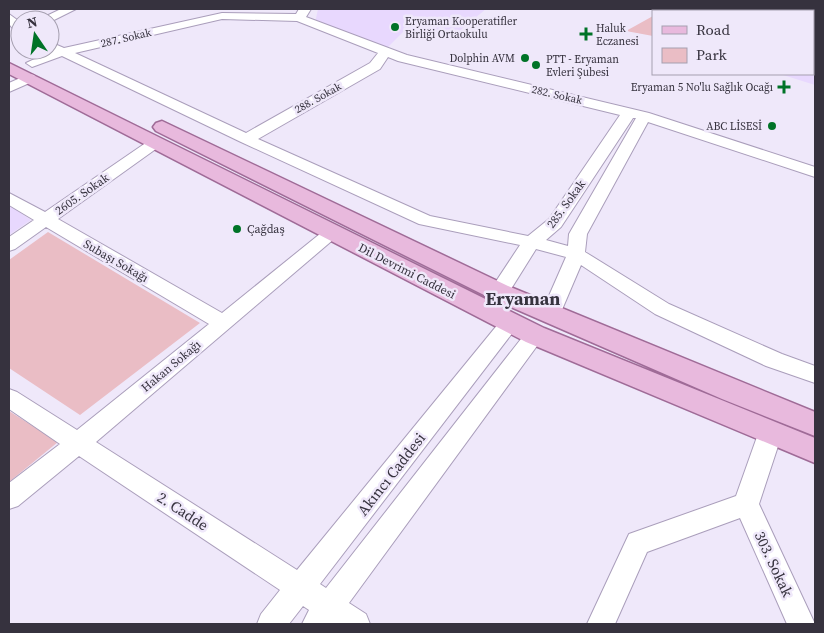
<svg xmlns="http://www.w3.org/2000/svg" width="824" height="633" font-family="'Source Serif 4',serif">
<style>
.built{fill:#e8d8fe}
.green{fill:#eabdc5}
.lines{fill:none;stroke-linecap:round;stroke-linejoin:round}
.minor-casing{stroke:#aa9ebb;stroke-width:2}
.major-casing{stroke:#9f6b97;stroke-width:3}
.minor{fill:#fff;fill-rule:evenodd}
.major{fill:#e8b9dd;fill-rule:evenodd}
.poi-dot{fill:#007327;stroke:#efe8fa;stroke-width:2}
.labels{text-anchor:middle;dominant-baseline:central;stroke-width:5;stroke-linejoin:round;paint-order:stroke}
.far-poi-label{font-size:11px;fill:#36323e;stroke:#efe8fa;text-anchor:start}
.far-street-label{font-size:11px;fill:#36323e;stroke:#efe8fa}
.street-label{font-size:12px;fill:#36323e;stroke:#efe8fa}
.poi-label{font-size:12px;fill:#36323e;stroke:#efe8fa;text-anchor:start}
.near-street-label{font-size:15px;fill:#36323e;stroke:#efe8fa}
.district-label{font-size:18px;font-weight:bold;fill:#36323e;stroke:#efe8fa}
</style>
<rect width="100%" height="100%" fill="#efe8fa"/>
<!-- built -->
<path class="built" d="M318,9H486L458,32L404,31L387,48L315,23Z
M813,52L815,54V85L780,74H813Z
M9,205L31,220L9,235Z"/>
<!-- green -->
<path class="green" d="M653,16V36L626,31Z
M48,232L200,323L80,415L9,368V260Z
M9,411L58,442L9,482Z"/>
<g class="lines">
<defs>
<path id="minor" d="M61,9H76L50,22L38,20Z
M299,9H311L306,17L407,55L649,113L815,167V177L648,122L587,234L585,252L669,304L782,354L815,366V383L766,366L655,314L581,265L558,319L551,321L544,319L541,314L566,257L536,249L506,297L499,299L492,297L489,292L520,245L419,224L241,142L62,56L32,67L26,63L52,51L48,50L50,42L64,48L222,13L296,14ZM222,19L297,21L378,53L370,63L246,133L75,53ZM388,57L398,61L620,115L549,219L528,236L430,216L258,139L380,69ZM633,118H636L569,234L568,246L546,240L561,227Z
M733,9H750L752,11H735Z
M781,9H801L799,11H779Z
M9,14L20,22V33L16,32L9,24Z
M813,46L815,47V55L813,54Z
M29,74L34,75L36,78L34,81L9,92V83Z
M155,138L160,140L163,143L160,146L58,219L222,313L326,229H338L341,233L96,442L297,570L503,318L510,316L517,318L520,323L320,584L326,588L528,330L535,328L542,330L545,335L349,603L366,614L370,624H302L309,610L303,606L289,624H257L261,614L280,590L79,456L18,506L9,509V483L60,444L9,409V389L17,392L77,430L209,324L46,227L15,249L9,251V237L34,220L9,205V193L45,212L150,140Z
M770,424L778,427L782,434L759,504L815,624H787L740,518L647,552L615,624H587L629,534L736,496L758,434L762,427Z"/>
<path id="major" d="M9,63L544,328L815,438V463L526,342L9,74Z
M162,121L508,286L815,412V436L722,399L490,298L156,131L153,127L156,123Z"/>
</defs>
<!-- minor casing -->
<use href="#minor" class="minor-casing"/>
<!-- major casing -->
<use href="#major" class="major-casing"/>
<!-- minor -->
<use href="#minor" class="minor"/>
<!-- major -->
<use href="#major" class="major"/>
</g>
<!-- markers -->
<g class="poi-dot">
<circle cx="395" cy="27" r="5"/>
<path d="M583.5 26.5h5v5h5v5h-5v5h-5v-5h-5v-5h5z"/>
<circle cx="525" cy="58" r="5"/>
<circle cx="536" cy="65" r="5"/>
<path d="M781.5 79.5h5v5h5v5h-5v5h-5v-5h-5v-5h5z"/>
<circle cx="772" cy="126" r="5"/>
<circle cx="237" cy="229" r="5"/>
</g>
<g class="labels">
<!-- far-poi labels -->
<g class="far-poi-label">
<text x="405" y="21">Eryaman Kooperatifler<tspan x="405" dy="13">Birliği Ortaokulu</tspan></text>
<text x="596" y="28">Haluk<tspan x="596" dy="13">Eczanesi</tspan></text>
<text x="515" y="58" text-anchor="end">Dolphin AVM</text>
<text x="546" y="59">PTT - Eryaman<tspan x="546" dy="13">Evleri Şubesi</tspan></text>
<text x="773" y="87" text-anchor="end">Eryaman 5 No'lu Sağlık Ocağı</text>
<text x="762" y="126" text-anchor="end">ABC LİSESİ</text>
</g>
<!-- far-street labels -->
<g class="far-street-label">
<text transform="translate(126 38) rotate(-13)">287. Sokak</text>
<text transform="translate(557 95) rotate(13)">282. Sokak</text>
<text transform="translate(318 98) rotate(-29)">288. Sokak</text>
</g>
<!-- street labels -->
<g class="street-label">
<text transform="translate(82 194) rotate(-35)">2605. Sokak</text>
<text transform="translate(566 204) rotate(-54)">285. Sokak</text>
<text transform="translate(116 261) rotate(30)">Subaşı Sokağı</text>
<text transform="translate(407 271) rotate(27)">Dil Devrimi Caddesi</text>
<text transform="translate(171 366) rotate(-40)">Hakan Sokağı</text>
</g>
<!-- poi labels -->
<g class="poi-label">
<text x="247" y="229">Çağdaş</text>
</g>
<!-- near-street labels -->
<g class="near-street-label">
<text transform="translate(391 474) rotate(-52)">Akıncı Caddesi</text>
<text transform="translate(183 511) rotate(33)">2. Cadde</text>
<text transform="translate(774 564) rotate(65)">303. Sokak</text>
</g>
<!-- district labels -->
<g class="district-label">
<text x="523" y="298">Eryaman</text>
</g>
</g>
<!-- border -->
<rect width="824" height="633" fill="none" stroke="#36323e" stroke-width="20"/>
<!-- legend -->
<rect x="652" y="10" width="162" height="65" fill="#efe8fa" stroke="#a59faf"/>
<rect x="662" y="26" width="25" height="8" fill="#e8b9dd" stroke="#a59faf"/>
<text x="696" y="35" font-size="15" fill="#36323e">Road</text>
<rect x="662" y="48" width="25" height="15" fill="#eabdc5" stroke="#a59faf"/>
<text x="696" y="60" font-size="15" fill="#36323e">Park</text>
<!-- north arrow -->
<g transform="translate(35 35) rotate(347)"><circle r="24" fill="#efe8fa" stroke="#a59faf"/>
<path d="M0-4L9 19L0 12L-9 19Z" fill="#007327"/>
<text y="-8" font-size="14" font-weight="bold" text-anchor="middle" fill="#36323e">N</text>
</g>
</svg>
